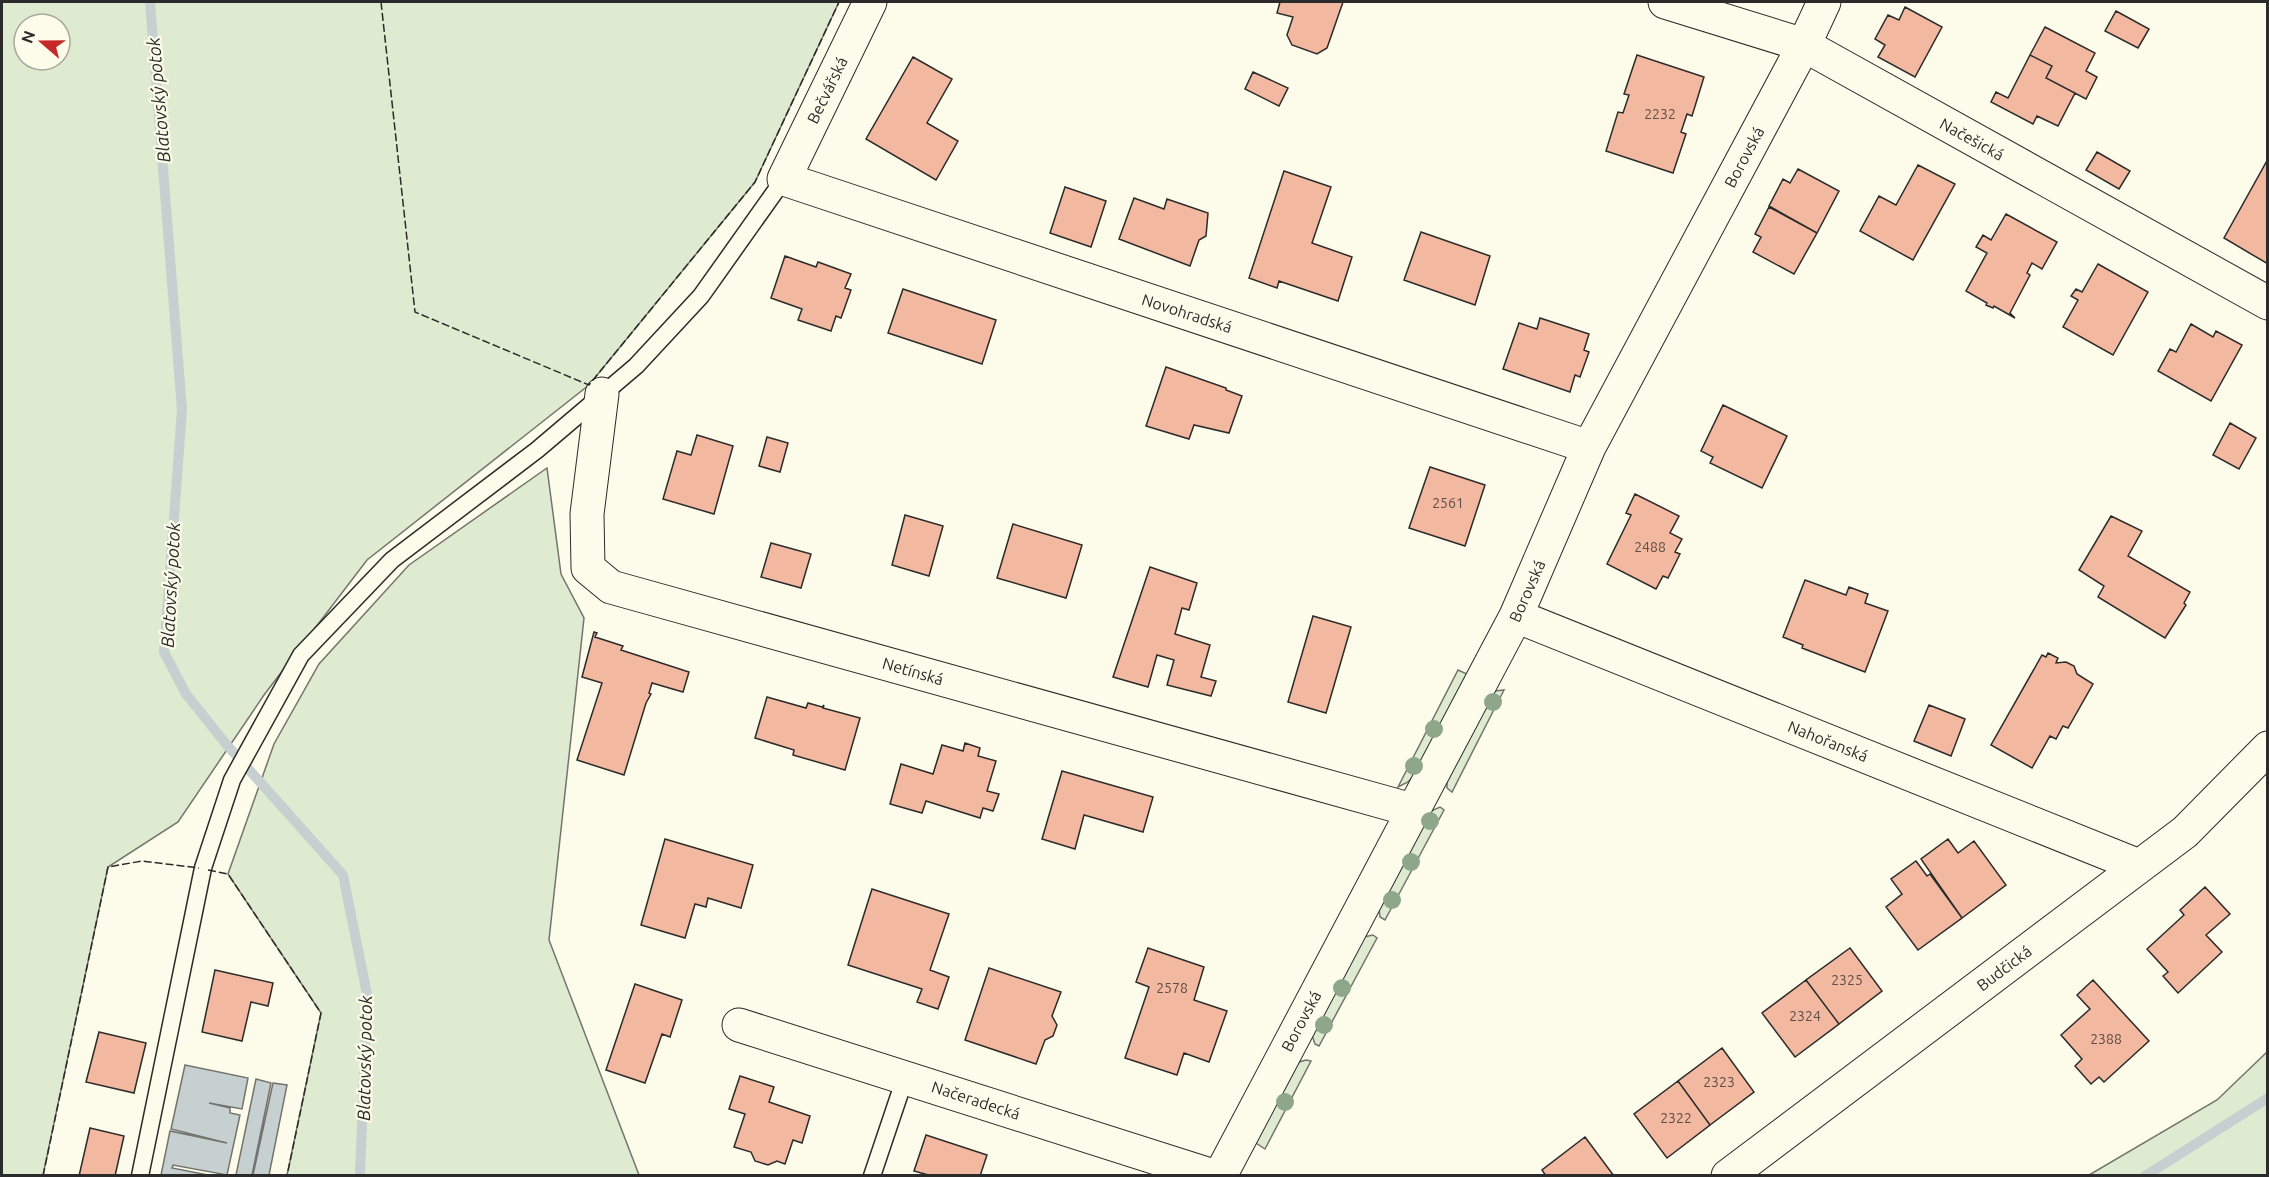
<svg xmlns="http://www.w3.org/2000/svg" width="2269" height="1177" font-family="Ubuntu,sans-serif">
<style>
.green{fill:#deebd1;stroke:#74746e;stroke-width:1.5;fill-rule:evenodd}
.water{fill:#c7d0d0;stroke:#74746e;stroke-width:1.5}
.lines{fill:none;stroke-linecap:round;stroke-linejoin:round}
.stream{stroke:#c7d0d0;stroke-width:10}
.building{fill:#f2b8a0;stroke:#2b2b2b;stroke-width:1.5}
.lane-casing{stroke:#2b2b2b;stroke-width:19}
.street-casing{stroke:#2b2b2b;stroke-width:35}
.lane{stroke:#fdfbea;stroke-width:16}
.street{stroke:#fdfbea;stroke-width:33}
.fence{stroke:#2b2b2b;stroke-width:1.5;stroke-dasharray:8 3;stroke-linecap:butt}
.tree{fill:#8ea78a}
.labels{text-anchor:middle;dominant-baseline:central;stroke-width:4.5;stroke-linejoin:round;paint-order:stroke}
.number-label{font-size:14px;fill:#5d4e48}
.street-label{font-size:16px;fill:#2b2b2b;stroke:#fdfbea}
.water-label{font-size:18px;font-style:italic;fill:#2b2b2b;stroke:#fdfbea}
</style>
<rect width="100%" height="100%" fill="#fdfbea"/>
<!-- green -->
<path class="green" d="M2,2H839L755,182L589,385L367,560L264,695L178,822L108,867L43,1175L2,1176ZM24,24H60V60H24Z
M547,468L561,574L584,618L549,940L639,1175H287L321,1013L228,874L274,744L319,664L409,565Z
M1458,670L1467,674L1418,771L1408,782L1398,787Z
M1504,690L1452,792L1447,788V779L1495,691Z
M1440,807L1444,810L1385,920L1380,917L1379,908L1431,811Z
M1373,935L1377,938L1319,1046L1315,1044L1312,1035L1364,937Z
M2267,1052V1175H2089L2217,1100Z
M1306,1060L1311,1061L1265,1149L1256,1143L1299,1062Z"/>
<!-- water -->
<path class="water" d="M185,1065L248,1078L242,1109L209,1103L230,1108V1113L240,1115L227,1175L173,1165L172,1168L208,1175H161L170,1131L227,1143L171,1129Z
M256,1079L271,1083L252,1175H236Z
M273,1083L287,1085L269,1175H253Z"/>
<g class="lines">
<!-- stream -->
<path class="stream" d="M150,2L182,410L164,652L186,694L226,744L343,875L367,994L360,1176
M2145,1176L2268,1098"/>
</g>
<!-- building -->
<path class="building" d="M1280,2H1343L1327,48L1317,54L1292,45L1287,35L1293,17L1277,13Z
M1905,7L1942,27L1915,77L1878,57L1885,45L1875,39L1888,15L1899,20Z
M2116,11L2149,29L2138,48L2105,31Z
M2045,27L2095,53L2086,71L2097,77L2086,99L2046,78L2052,66L2030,55Z
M1637,55L1704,77L1692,116L1687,114L1681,132L1686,134L1673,173L1606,151L1618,112L1623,113L1629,95L1624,94Z
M2030,55L2052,66L2046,78L2075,93L2058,126L2037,116L2033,124L1991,102L1996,92L2008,98Z
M913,57L952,79L927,123L958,141L936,180L866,139Z
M1253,72L1288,88L1279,106L1245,89Z
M2097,152L2130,171L2119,189L2086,170Z
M2268,159V264L2224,238Z
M1918,165L1955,184L1913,260L1860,231L1879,196L1896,205Z
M1798,169L1839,191L1817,233L1769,206L1783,179L1790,183Z
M1284,171L1331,187L1312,243L1352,257L1338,301L1279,281L1277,288L1249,278Z
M1065,187L1106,201L1091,247L1050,233Z
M1134,198L1164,209L1167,199L1208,213L1206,236L1199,240L1190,266L1119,239Z
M1769,207L1817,233L1794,274L1753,252L1761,237L1755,234Z
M2006,214L2057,242L2042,269L2032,263L2027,273L2030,275L2010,313L2015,318L1994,306L1993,308L1986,305L1987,303L1966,291L1987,253L1976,247L1983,235L1991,240Z
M1421,232L1490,256L1475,305L1404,280Z
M785,256L816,267L818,262L851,274L845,288L851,290L841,318L836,316L831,331L798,320L802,309L771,298Z
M2098,264L2148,292L2113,355L2063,327L2078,300L2071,296L2076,289L2082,292Z
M903,289L996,320L982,364L888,333Z
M1540,318L1589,334L1584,350L1589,352L1580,377L1575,375L1570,392L1503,369L1519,323L1537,329Z
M2191,324L2213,337L2216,331L2242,345L2211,401L2158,371L2170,349L2176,352Z
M1166,367L1226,388V390L1242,396L1229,433L1194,425L1189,439L1146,426Z
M1723,405L1787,436L1762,488L1710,463L1713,457L1701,451Z
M2230,423L2256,438L2239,469L2213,455Z
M697,435L733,446L714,514L663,499L677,451L691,455Z
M767,437L788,443L780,472L759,466Z
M1430,467L1485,485L1465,546L1409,528Z
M1635,494L1679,516L1670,533L1682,539L1675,552L1680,554L1668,578L1663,576L1656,589L1607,564L1631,515L1626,513Z
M905,515L943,526L929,576L892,565Z
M2111,516L2142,531L2128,556L2190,592L2184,603L2186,605L2165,638L2098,597L2104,586L2079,570Z
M1013,524L1082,545L1066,598L997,578Z
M771,543L811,554L801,588L761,577Z
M1150,567L1197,583L1189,610L1182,608L1175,634L1210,645L1201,677L1216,681L1211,696L1167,685L1174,660L1157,655L1148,687L1113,677Z
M1805,580L1846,595L1849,587L1868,594L1865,603L1888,611L1865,672L1802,648L1803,645L1783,637Z
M1313,616L1351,627L1326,713L1288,702Z
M594,632L597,633L595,637L623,646L621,650L689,672L683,692L652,683L649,693L651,694L646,703L624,775L577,760L602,683L582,677Z
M2048,653L2058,658L2056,663L2066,662L2074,666L2077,674L2093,684L2068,728L2063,726L2056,739L2050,736L2032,768L1991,745L2042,655L2046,657Z
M767,697L806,708L808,703L822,707L824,705L823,708L860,718L845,770L793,755L794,750L755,738Z
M1929,705L1965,719L1951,756L1914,741Z
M965,743L980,748L978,756L996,761L987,791L999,794L993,811L983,808L980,818L926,801L922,813L890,804L901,764L933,774L942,745L963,751Z
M1062,771L1153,797L1143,832L1084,815L1075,849L1042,839Z
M665,839L753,865L741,908L708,898L706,907L695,904L685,938L641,925Z
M1948,839L1958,853L1974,841L2006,885L1962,918L1921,859Z
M1916,861L1927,876L1930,874L1962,918L1918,950L1886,907L1902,894L1891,879Z
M2205,887L2230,914L2206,935L2222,952L2178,993L2163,976L2168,972L2147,949L2184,915L2180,910Z
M872,889L949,914L930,970L949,977L938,1009L917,1002L922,989L848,965Z
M1148,948L1204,967L1194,1000L1227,1011L1209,1062L1184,1053L1177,1075L1125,1058L1149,987L1136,982Z
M1850,948L1882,991L1839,1024L1806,980Z
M989,968L1061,992L1052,1016L1057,1025L1053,1036L1045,1040L1036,1064L965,1040Z
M215,970L273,983L268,1006L251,1002L242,1041L202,1032Z
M1806,980L1839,1024L1795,1057L1762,1013Z
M2093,980L2149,1041L2104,1082L2099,1077L2091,1084L2075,1066L2082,1059L2061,1035L2090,1009L2077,995Z
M635,984L682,1000L670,1037L662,1034L645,1083L606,1070Z
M99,1032L146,1043L134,1093L86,1082Z
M1722,1048L1754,1092L1710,1125L1678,1081Z
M740,1076L774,1087L769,1102L810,1116L802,1143L793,1140L785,1164L777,1161L768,1165L755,1161L751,1152L734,1147L745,1114L729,1109Z
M1678,1081L1710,1125L1667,1158L1634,1114Z
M90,1128L124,1136L115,1176H79Z
M926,1135L987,1155L980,1176H932L914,1171Z
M1585,1137L1614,1176H1546L1542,1170Z"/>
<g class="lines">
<defs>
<path id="lane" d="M140,1176L203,868L232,780L301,655L392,560L537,450L636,366L701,296L784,179
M872,1176L905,1078"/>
<path id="street" d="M870,2L784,179L1589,447
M1665,2L1804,45L2268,303
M602,394L587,514L588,568L611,587L1412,810
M1516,616L2139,866
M739,1025L1213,1176
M1220,1176L1516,616L1589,447L1804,45L1824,2
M1728,1176L2185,832L2268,748"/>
</defs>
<!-- lane casing -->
<use href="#lane" class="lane-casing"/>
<!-- street casing -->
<use href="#street" class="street-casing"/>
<!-- lane -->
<use href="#lane" class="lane"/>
<!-- street -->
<use href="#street" class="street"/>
<!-- fence -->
<path class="fence" d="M381,2L415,312L589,385L755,182L839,2
M208,870L228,874L321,1013L287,1176
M43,1176L108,867L142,861L199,868"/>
</g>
<!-- trees -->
<g class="tree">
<circle cx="1493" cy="702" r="9"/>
<circle cx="1434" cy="729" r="9"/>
<circle cx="1414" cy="766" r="9"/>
<circle cx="1430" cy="821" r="9"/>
<circle cx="1411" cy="862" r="9"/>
<circle cx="1392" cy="900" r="9"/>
<circle cx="1342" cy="988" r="9"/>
<circle cx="1324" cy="1025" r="9"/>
<circle cx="1285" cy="1102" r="9"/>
</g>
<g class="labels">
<!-- number labels -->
<g class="number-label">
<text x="1660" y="114">2232</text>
<text x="1448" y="503">2561</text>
<text x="1650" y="547">2488</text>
<text x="1847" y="980">2325</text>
<text x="1172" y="988">2578</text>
<text x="1805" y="1016">2324</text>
<text x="2106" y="1039">2388</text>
<text x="1719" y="1082">2323</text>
<text x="1676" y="1118">2322</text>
</g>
<!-- street labels -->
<g class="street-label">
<text transform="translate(827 90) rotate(-64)">Bečvářská</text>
<text transform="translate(1972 139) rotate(29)">Načešická</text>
<text transform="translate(1744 157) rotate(-62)">Borovská</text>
<text transform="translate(1187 313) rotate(18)">Novohradská</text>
<text transform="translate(1527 591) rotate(-66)">Borovská</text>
<text transform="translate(913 671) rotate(16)">Netínská</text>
<text transform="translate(1828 741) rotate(22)">Nahořanská</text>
<text transform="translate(2004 968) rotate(-37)">Budčická</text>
<text transform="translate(1301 1021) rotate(-62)">Borovská</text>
<text transform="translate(976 1100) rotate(18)">Načeradecká</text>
</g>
<!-- water labels -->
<g class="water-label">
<text transform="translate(158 100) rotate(-95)">Blatovský potok</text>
<text transform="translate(170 585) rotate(-87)">Blatovský potok</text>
<text transform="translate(364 1058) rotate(-89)">Blatovský potok</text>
</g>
</g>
<!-- border -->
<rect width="2269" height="1177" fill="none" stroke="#2b2b2b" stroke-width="6"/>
<!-- north arrow -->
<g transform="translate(42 42) rotate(290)"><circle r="28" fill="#fdfbea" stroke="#a9a89e" stroke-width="1.5"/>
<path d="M0-4.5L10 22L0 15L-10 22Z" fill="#c62828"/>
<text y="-9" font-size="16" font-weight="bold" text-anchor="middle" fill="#2b2b2b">N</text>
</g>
</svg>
